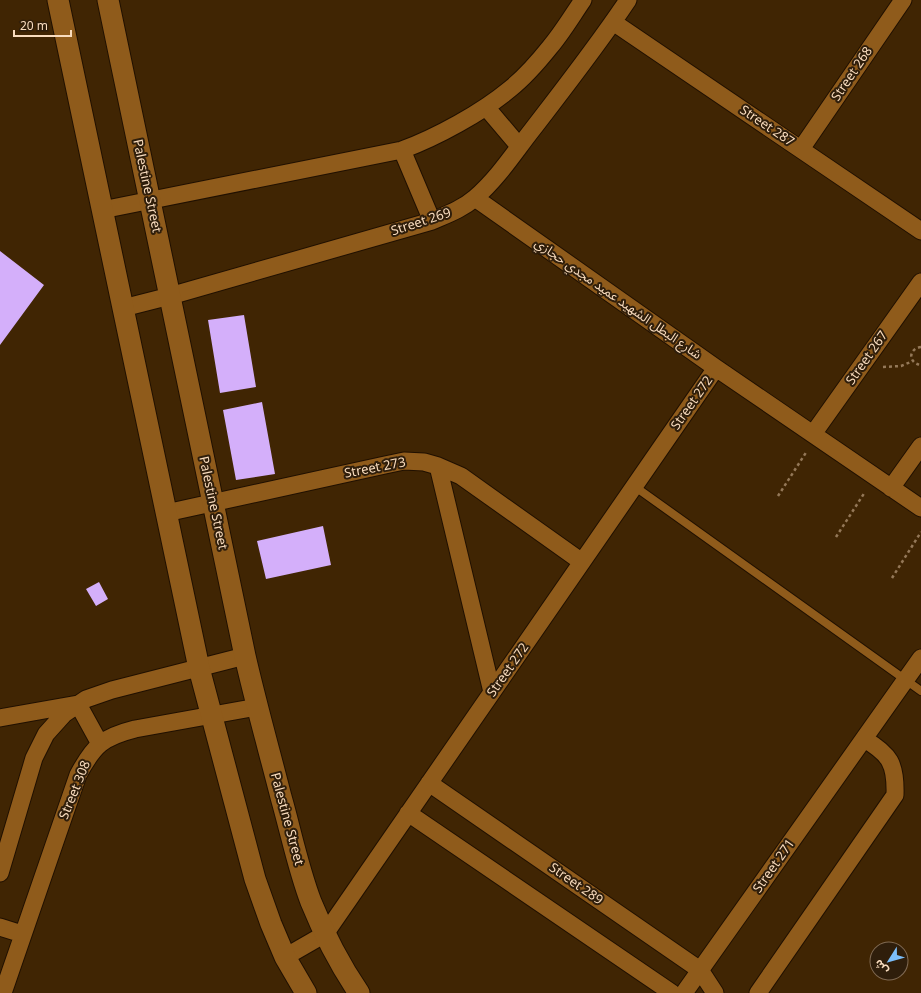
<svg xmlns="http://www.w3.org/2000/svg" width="921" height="993" font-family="Georgia,'Noto Sans Arabic',serif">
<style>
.building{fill:#d4affa}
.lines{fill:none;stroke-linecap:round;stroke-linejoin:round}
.service-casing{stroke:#201001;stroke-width:10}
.minor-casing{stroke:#201001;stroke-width:19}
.tertiary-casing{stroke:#201001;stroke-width:23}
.path{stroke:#947858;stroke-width:2.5;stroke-dasharray:3 3;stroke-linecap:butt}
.service{stroke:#8f5b1b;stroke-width:8}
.minor{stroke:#8f5b1b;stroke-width:17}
.tertiary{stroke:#8f5b1b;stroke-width:21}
.labels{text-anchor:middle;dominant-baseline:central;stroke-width:4;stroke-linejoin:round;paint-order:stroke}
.street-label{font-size:13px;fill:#f9dcbe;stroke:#2f1e0b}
</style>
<rect width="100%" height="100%" fill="#402503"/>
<!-- building -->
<path class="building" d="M0,251L44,285L0,345Z
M244,315L256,387L220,393L208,320Z
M262,402L275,474L236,480L223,410Z
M323,526L331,565L266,579L257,541Z
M99,582L108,599L96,606L86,589Z"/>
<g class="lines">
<defs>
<path id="service" d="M634,486L921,691"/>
<path id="minor" d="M613,22L921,231
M486,107L519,146
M801,149L903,0
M402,150L432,221
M475,198L716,368L921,508
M102,210L402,150C437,137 481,113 510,89C525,77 538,62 550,47C562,33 572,16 583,0
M123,308L170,296L432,221C448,214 462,209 475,198C498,178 514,153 532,130C565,87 598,45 628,0
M813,434L921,282
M438,466L492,692
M891,488L921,446
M166,513L385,465L404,461L424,462L438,466L461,476L582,562
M0,718L78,704L100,744
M429,783L700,970L715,993
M408,813L672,993
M0,873L34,758L46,734L64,714L86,699L112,690L245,656
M0,927L22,934
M285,957L325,934L716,368
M3,993L78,775C94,745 103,737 135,729L257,707
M684,993L921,658
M758,993L895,795C896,764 890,754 864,739"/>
<path id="tertiary" d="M58,0L199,668L255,879L271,924L285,957L306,993
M108,0L245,656C256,704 269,750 281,797C291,832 298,868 311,902C324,934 340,965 359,993"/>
</defs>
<!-- service casing -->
<use href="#service" class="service-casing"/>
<!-- minor casing -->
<use href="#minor" class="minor-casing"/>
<!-- tertiary casing -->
<use href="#tertiary" class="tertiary-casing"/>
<!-- path -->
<path class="path" d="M921,347C908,349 908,363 921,365
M883,367L901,366L913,361
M778,496L807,451
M836,537L865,492
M892,578L921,532"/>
<!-- service -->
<use href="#service" class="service"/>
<!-- minor -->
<use href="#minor" class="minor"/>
<!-- tertiary -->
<use href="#tertiary" class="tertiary"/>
</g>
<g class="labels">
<!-- street labels -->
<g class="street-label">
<text transform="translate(852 74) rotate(-56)">Street 268</text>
<text transform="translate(767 126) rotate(34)">Street 287</text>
<text transform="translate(147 186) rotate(78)">Palestine Street</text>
<text transform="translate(421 222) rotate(-18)">Street 269</text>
<text transform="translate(618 299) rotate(35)">شارع البطل الشهيد عميد مجدي حجازي</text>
<text transform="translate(867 358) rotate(-55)">Street 267</text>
<text transform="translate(692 403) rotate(-55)">Street 272</text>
<text transform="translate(375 468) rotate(-11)">Street 273</text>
<text transform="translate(213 503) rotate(78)">Palestine Street</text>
<text transform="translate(508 670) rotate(-55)">Street 272</text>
<text transform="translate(75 790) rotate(-68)">Street 308</text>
<text transform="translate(287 819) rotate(75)">Palestine Street</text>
<text transform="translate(774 866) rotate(-55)">Street 271</text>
<text transform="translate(576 884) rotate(35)">Street 289</text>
</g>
</g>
<!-- north arrow -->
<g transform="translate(889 961) rotate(233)"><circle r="19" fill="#2f1e0b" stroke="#806a53"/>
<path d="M0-3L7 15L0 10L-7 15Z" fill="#7cbef9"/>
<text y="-6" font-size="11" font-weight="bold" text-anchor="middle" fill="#f9dcbe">ش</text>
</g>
<!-- scale -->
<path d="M14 30v6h57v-6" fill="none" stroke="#f9dcbe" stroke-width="2"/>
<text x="20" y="30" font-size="12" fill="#f9dcbe" stroke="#2f1e0b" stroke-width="3" paint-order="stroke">20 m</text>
</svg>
